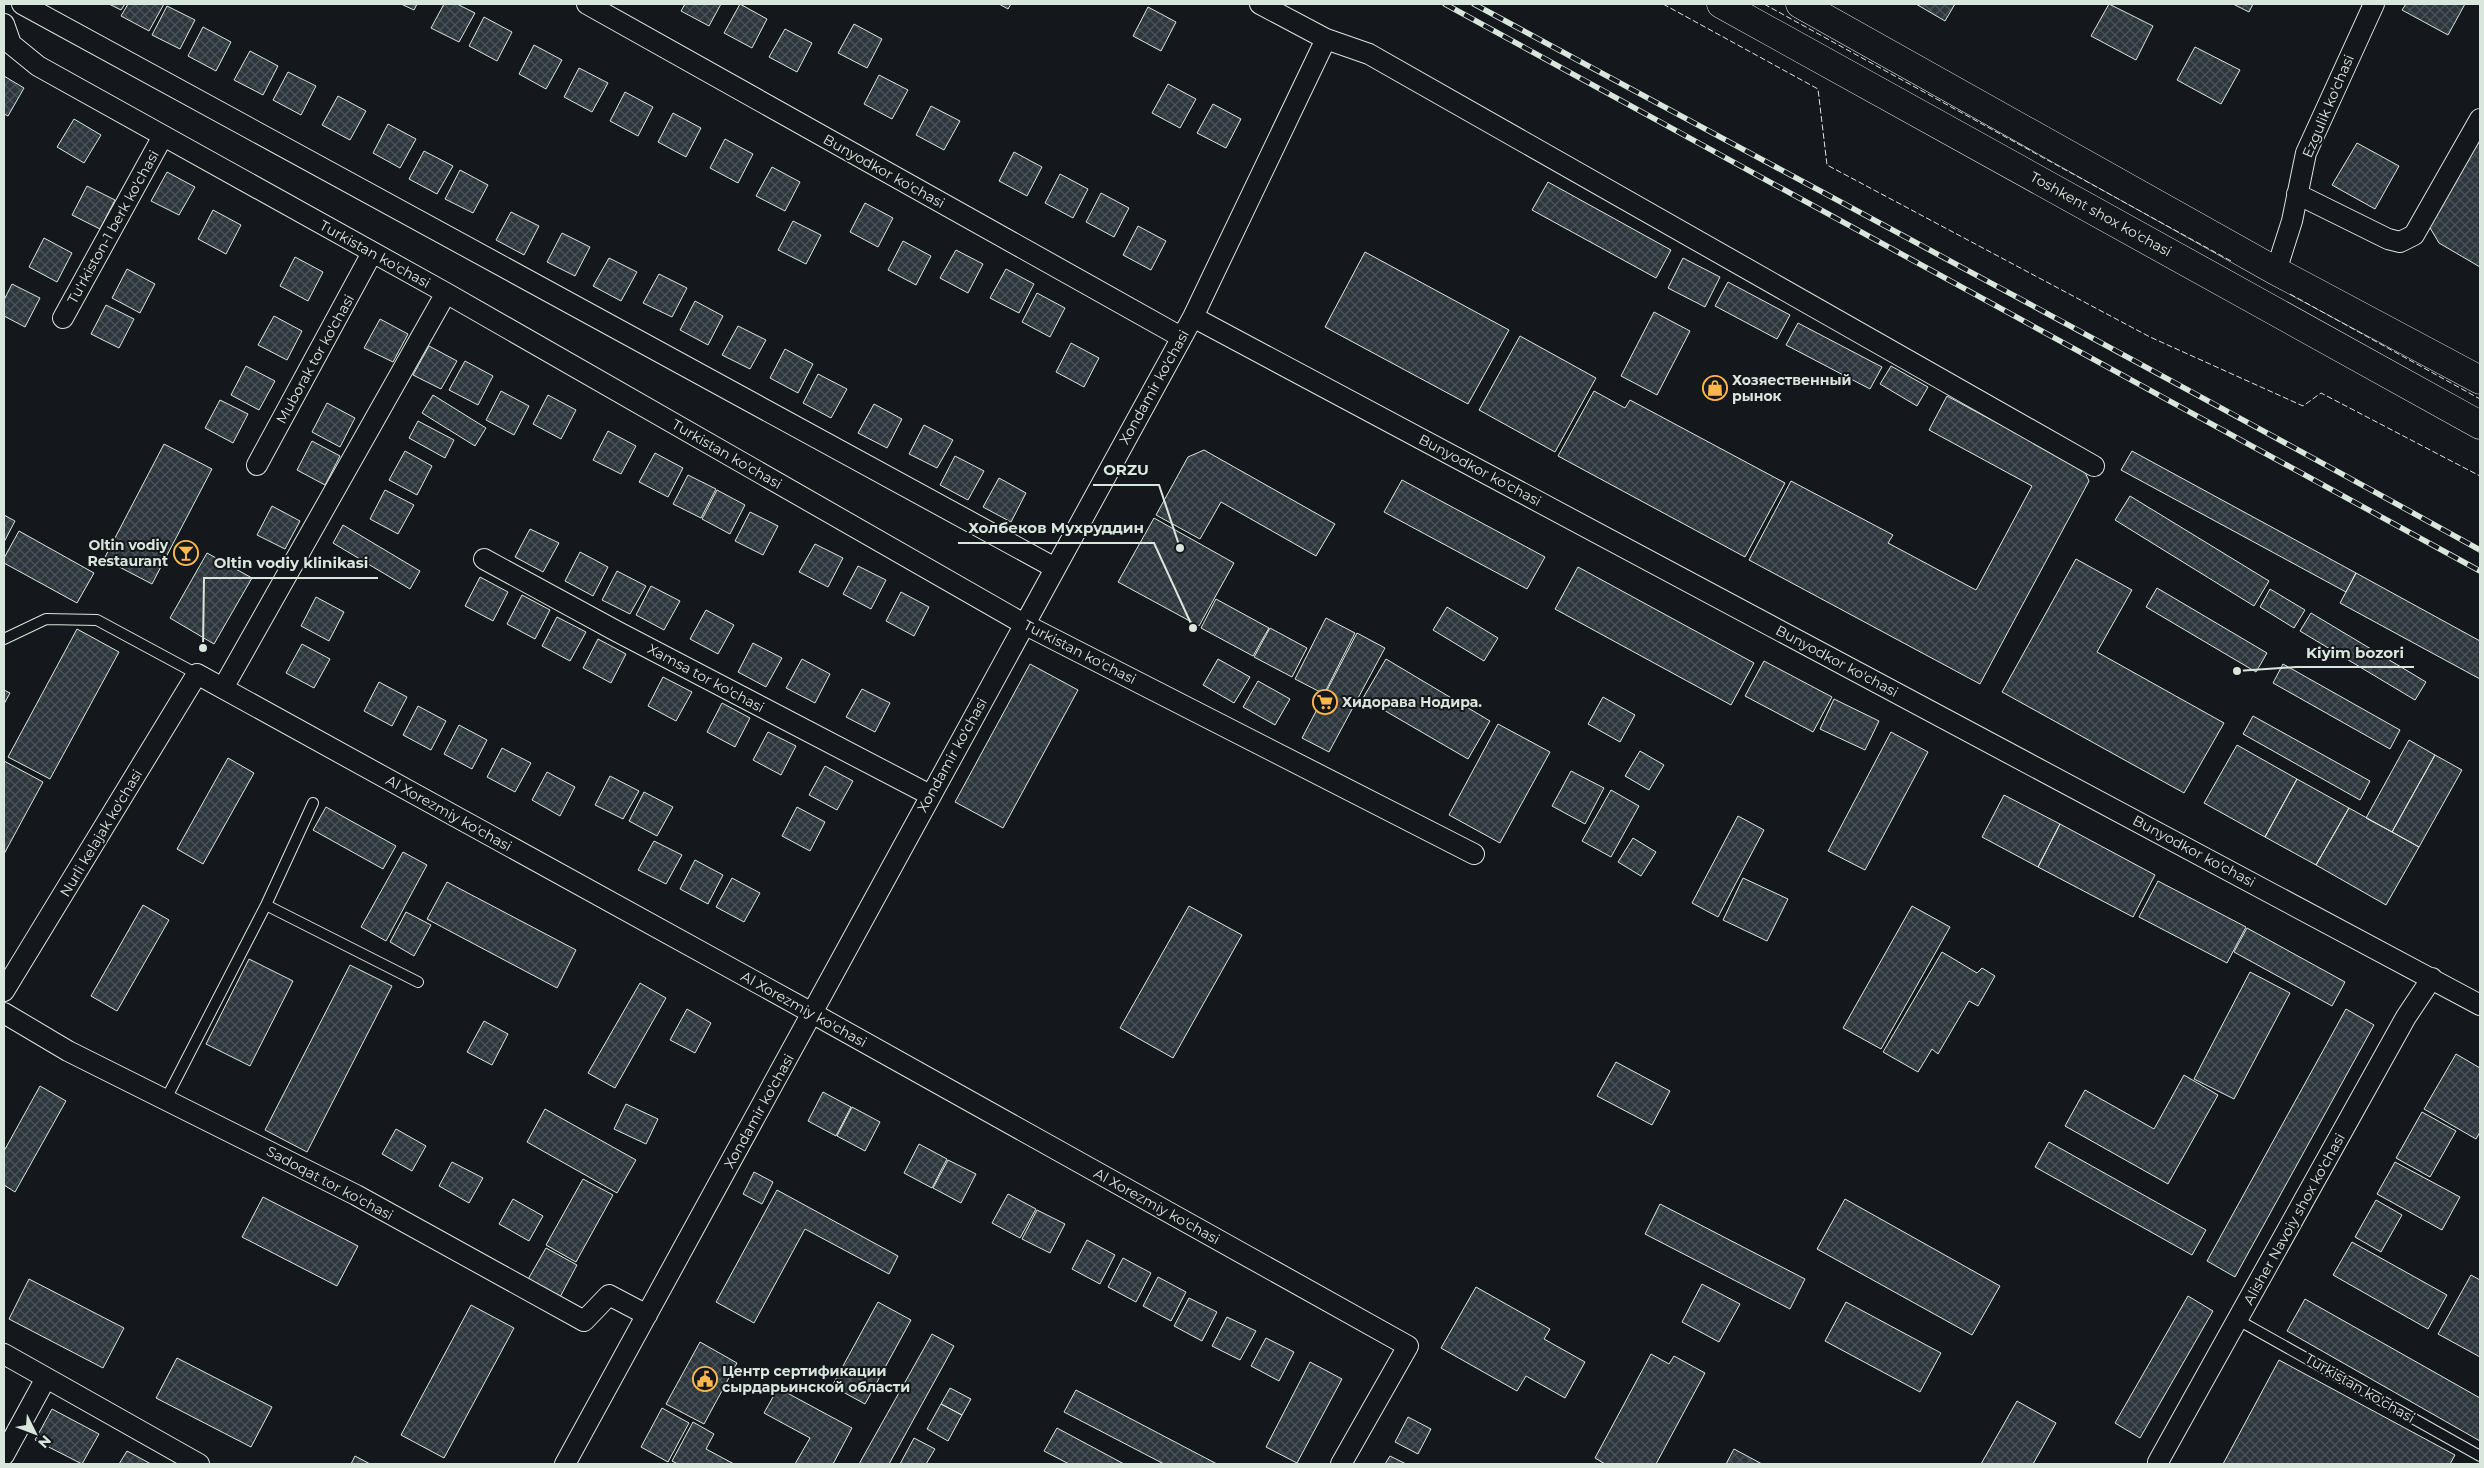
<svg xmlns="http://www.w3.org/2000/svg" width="2484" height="1468" font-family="Montserrat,sans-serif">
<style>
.building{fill:url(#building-cross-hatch);stroke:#d8e6dc}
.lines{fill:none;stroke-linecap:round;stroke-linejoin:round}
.service-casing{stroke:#d8e6dc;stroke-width:12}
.minor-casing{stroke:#d8e6dc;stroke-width:22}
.trunk-casing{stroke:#d8e6dc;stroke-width:29}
.service{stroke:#14181c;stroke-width:10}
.minor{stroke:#14181c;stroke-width:20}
.trunk{stroke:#14181c;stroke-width:28}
.rail-casing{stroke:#d8e6dc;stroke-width:5.5}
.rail{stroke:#14181c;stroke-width:4;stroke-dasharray:11;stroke-linecap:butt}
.fence{stroke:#d8e6dc;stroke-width:1;stroke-dasharray:6 2.5;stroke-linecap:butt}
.labels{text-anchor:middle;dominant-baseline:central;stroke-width:4;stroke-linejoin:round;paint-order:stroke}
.street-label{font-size:14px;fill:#d8e6dc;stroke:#14181c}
.poi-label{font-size:14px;font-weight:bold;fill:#d8e6dc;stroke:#14181c;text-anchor:start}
.leader{fill:none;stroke:#d8e6dc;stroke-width:2}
.callout-dot{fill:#d8e6dc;stroke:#14181c;stroke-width:2}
.callout-label{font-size:15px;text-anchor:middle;font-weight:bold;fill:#d8e6dc;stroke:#14181c;stroke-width:4;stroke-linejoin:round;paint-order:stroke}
</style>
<defs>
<pattern id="building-cross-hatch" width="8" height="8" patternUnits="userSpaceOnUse" patternTransform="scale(1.25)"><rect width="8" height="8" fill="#2c363c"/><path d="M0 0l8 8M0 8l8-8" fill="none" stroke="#4a5358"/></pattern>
</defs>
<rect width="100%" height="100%" fill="#14181c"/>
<!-- building -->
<path class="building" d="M109,4H125L121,10Z
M128,4H164L149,31L121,16Z
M401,4H417L414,10Z
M444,4H457L475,13L459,42L431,28Z
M685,4H721L709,26L681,11Z
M740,4L767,19L752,48L724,33Z
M999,4H1011L1008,9Z
M1916,4H1955L1945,21Z
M2109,4L2153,26L2136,60L2091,36Z
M2233,4H2253L2249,12Z
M2406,4H2465L2448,35L2402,10Z
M167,6L195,20L180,49L152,35Z
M1148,7L1176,22L1161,51L1133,36Z
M484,17L512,32L497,61L469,46Z
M854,24L882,39L867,68L838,53Z
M203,27L231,42L216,71L188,56Z
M785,29L812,43L797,72L769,57Z
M534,45L562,60L546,89L519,74Z
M2195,47L2240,70L2221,104L2177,80Z
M250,51L278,66L263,95L234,80Z
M579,68L608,83L592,112L564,97Z
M288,72L316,86L301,115L273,100Z
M879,75L908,90L892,119L864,104Z
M4,76L24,88L8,116L4,114Z
M1168,84L1196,99L1180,128L1152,113Z
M625,92L653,107L638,136L610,121Z
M338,96L366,111L350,140L322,125Z
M1213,104L1241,119L1226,148L1197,133Z
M931,106L960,121L944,150L916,135Z
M673,113L701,128L686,157L658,142Z
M74,119L101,135L84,163L57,147Z
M388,124L416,139L400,168L373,153Z
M2480,132V267L2439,243L2429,226Z
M725,139L753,154L738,183L710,168Z
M2357,143L2399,166L2375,209L2332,185Z
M424,151L453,166L437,194L409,179Z
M1014,152L1042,167L1027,196L999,181Z
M772,167L800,182L785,211L756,196Z
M460,170L488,185L473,213L445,199Z
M167,172L195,187L179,215L151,201Z
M1060,174L1088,189L1073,218L1045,203Z
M1548,182L1671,250L1656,278L1532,210Z
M87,186L115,200L100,229L72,215Z
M1101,193L1129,208L1114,237L1086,222Z
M865,203L893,218L878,247L850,232Z
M213,210L241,225L226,254L198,239Z
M511,212L539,226L524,255L496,240Z
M793,221L821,235L806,264L778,250Z
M1138,226L1166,241L1151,270L1123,255Z
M562,233L590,247L575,276L547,262Z
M44,238L72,253L57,282L29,267Z
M903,241L931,256L916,285L888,270Z
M956,250L983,264L968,293L940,278Z
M1365,252L1509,330L1468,404L1325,327Z
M295,257L323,272L308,301L280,286Z
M609,258L637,272L621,301L593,286Z
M1683,258L1720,277L1705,307L1668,288Z
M127,269L155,284L140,313L112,298Z
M1006,269L1034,284L1019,313L990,298Z
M659,274L687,288L672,317L643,303Z
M1728,282L1790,315L1777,339L1715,306Z
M12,284L40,298L25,327L4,316V300Z
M1037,293L1065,308L1050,337L1022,322Z
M695,301L723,316L708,345L680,330Z
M106,305L134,319L119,348L91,334Z
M1654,312L1690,331L1657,395L1621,376Z
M274,316L302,331L287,360L258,345Z
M380,319L408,334L393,362L364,348Z
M1798,323L1882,367L1870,389L1786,345Z
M738,326L766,340L750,369L722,355Z
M1520,336L1596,378L1555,452L1479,410Z
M1071,343L1099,358L1084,387L1056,372Z
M429,346L457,361L441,389L413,375Z
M785,349L813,364L798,393L770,378Z
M465,361L493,376L478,405L449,390Z
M246,366L275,381L259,410L231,395Z
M1891,366L1928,387L1917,406L1880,384Z
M818,374L847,389L831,418L803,403Z
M501,391L529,406L514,435L486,420Z
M1594,391L1625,408L1630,400L1785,483L1745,557L1558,456Z
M433,395L486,428L475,446L422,413Z
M548,395L576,410L561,439L533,424Z
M1947,396L2084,470L2089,481L1980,684L1749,560L1791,481L1893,535L1888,543L1976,590L2032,486L1929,430Z
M220,400L248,414L233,443L205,428Z
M327,403L355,418L340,447L312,432Z
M874,404L902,419L887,448L858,433Z
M418,421L454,440L445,458L409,438Z
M924,425L953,440L937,468L909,454Z
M608,431L636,446L621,474L593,460Z
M312,441L340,456L325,485L297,470Z
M164,444L212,469L152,584L104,559Z
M1204,450L1335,524L1316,556L1221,502L1200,539L1156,515L1188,457Z
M405,451L432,466L417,495L389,480Z
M2132,451L2356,573L2346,592L2121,470Z
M655,453L683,468L668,497L639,482Z
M955,456L984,471L968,500L940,485Z
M688,475L716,489L701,518L673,504Z
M999,478L1026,493L1011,522L983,507Z
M1402,480L1545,557L1527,589L1384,512Z
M385,490L414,505L398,534L370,519Z
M717,490L745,505L730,534L702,519Z
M2130,496L2269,581L2254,606L2115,520Z
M272,506L300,521L285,549L257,535Z
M750,512L778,526L763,555L735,541Z
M4,515L15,521L4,542Z
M1154,518L1234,563L1199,626L1118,582Z
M343,525L420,571L410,589L333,543Z
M530,529L559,543L543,572L515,557Z
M19,531L94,573L77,603L4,563V558Z
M815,544L843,558L828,587L799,572Z
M580,552L608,567L593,596L565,581Z
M207,553L252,578L214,644L170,618Z
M2076,559L2132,590L2097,652L2224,723L2184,793L2002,692Z
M858,566L886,580L871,609L843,594Z
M1578,567L1754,663L1731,705L1555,609Z
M617,571L646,586L630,614L602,600Z
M2356,573L2480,641V679L2340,603Z
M480,577L508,592L493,621L465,606Z
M651,586L680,601L664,630L636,615Z
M2157,588L2267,653L2256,672L2146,607Z
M2270,589L2305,610L2294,628L2260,607Z
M901,592L929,607L914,636L886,621Z
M522,595L550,610L535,639L507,624Z
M316,597L344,612L329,641L301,626Z
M1216,599L1269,628L1253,656L1201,628Z
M1447,607L1498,638L1484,661L1433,630Z
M706,610L734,625L718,654L690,639Z
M2311,613L2426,682L2415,700L2300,631Z
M557,617L586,632L570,661L542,646Z
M1326,618L1355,633L1324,694L1295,679Z
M1270,628L1307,648L1292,677L1254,657Z
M77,629L119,652L50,779L8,757Z
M1357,633L1385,648L1329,752L1302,738Z
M598,639L626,654L611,683L583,668Z
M753,643L782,658L766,687L738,672Z
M302,644L330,659L314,688L286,673Z
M802,659L830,674L815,703L786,688Z
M1218,659L1250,677L1234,703L1203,685Z
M1386,659L1490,721L1468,759L1363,698Z
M1764,661L1832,697L1813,732L1745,696Z
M1030,664L1078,690L1003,828L955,802Z
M2283,664L2400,730L2390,749L2273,683Z
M663,677L692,692L676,721L648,706Z
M1258,681L1290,699L1275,725L1243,707Z
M379,682L407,697L392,726L364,711Z
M862,689L890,703L875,732L846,717Z
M4,690L10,693L4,704Z
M1603,697L1635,715L1620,742L1588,724Z
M1834,699L1879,721L1865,750L1820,729Z
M722,703L750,718L735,747L707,732Z
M418,706L446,721L431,750L403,735Z
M2253,716L2370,781L2360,800L2243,734Z
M1498,724L1550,752L1500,843L1449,815Z
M459,725L487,740L472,769L444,754Z
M768,732L796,746L781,775L753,760Z
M1891,732L1928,752L1865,870L1828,851Z
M2409,740L2435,755L2392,832L2366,818Z
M2237,745L2297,779L2265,837L2204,803Z
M502,748L531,763L515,792L487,777Z
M1640,751L1664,765L1649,790L1625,776Z
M2435,755L2462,770L2419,847L2392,832Z
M228,758L254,773L203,864L177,849Z
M4,761L43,782L4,854Z
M825,766L853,781L837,810L809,795Z
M1571,771L1604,788L1585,824L1552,806Z
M547,772L575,787L560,816L532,800Z
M610,776L639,791L623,819L595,805Z
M2297,779L2349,808L2316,865L2265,837Z
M1611,790L1639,806L1611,857L1582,841Z
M644,792L673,807L657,836L629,821Z
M2004,795L2060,824L2038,867L1982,837Z
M326,807L396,846L383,869L313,830Z
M797,807L825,822L810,851L782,836Z
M2349,808L2419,847L2386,905L2316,865Z
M1738,816L1764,830L1718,917L1692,903Z
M2060,824L2155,875L2133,917L2038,867Z
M1633,838L1656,852L1641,876L1618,862Z
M654,841L682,855L666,884L638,870Z
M403,852L427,865L386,941L361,927Z
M695,860L723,875L708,904L680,889Z
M732,878L760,893L744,922L716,907Z
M1743,878L1788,899L1767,941L1723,920Z
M2158,881L2246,927L2227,963L2139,917Z
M447,882L576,950L557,988L427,919Z
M143,905L169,920L117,1011L91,996Z
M1189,906L1242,935L1173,1058L1120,1028Z
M1912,906L1950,927L1881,1049L1843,1028Z
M406,912L431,925L414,956L390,942Z
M2247,928L2345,982L2332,1006L2234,952Z
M1942,952L1977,973L1982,968L1995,976L1978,1006L1969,1001L1938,1054L1932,1049L1918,1072L1883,1052Z
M249,959L293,981L250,1066L206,1044Z
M350,965L392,986L307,1152L265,1130Z
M2250,972L2290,993L2234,1099L2194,1079Z
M640,983L666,998L615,1088L588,1073Z
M687,1009L711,1023L695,1053L670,1040Z
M2346,1009L2374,1025L2235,1277L2207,1261Z
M484,1021L508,1034L492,1065L467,1052Z
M2456,1054L2480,1068V1132L2476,1139L2424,1109Z
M1616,1062L1670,1091L1652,1125L1597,1096Z
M2184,1075L2218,1095L2168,1184L2065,1126L2085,1090L2154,1129Z
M40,1086L66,1101L15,1192L4,1185V1151Z
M823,1092L851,1107L836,1136L808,1121Z
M626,1104L658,1119L646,1144L614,1129Z
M852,1107L880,1122L865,1151L837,1136Z
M545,1109L636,1160L617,1193L527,1142Z
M2422,1112L2456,1131L2430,1177L2396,1158Z
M396,1129L426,1146L412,1171L382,1154Z
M2049,1142L2206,1230L2192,1255L2035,1167Z
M919,1144L947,1159L932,1188L904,1173Z
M948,1160L976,1174L961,1203L933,1188Z
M452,1162L483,1178L469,1203L439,1186Z
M2395,1162L2460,1197L2442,1230L2377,1194Z
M754,1172L773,1182L762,1204L743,1194Z
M583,1179L613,1195L576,1262L546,1245Z
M777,1190L898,1256L889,1274L805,1229L754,1323L716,1302Z
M1008,1194L1036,1209L1020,1238L992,1223Z
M263,1197L358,1246L337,1286L242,1237Z
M513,1199L543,1216L529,1241L499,1224Z
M1845,1199L2000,1286L1972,1335L1817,1249Z
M2376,1200L2402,1215L2381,1252L2355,1237Z
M1660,1204L1805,1279L1790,1309L1645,1234Z
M1037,1210L1065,1224L1050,1253L1022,1239Z
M1087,1240L1115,1255L1100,1284L1072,1269Z
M2352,1242L2447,1295L2428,1329L2333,1275Z
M546,1248L577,1265L559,1299L527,1281Z
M1123,1258L1151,1273L1136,1302L1108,1287Z
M2471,1275L2480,1280V1357L2438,1334Z
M1158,1277L1186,1292L1171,1321L1143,1306Z
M29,1279L124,1328L103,1368L9,1319Z
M1702,1284L1740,1304L1719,1342L1682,1322Z
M1476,1287L1550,1329L1544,1339L1585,1362L1565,1398L1526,1376L1517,1391L1441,1348Z
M2188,1296L2213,1311L2140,1438L2115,1423Z
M1189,1298L1217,1312L1202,1341L1174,1326Z
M2305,1299L2480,1398V1441L2287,1331Z
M878,1302L911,1320L865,1404L832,1386Z
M1846,1302L1941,1353L1920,1392L1825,1341Z
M471,1305L514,1328L444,1458L401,1435Z
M1227,1317L1256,1331L1240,1360L1212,1346Z
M932,1334L954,1346L889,1464H859Z
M1266,1338L1294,1352L1279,1381L1251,1366Z
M700,1342L737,1363L704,1424L666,1404Z
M1651,1354L1669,1364L1674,1356L1705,1373L1656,1464H1605L1595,1458Z
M177,1358L272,1407L251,1447L156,1398Z
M2279,1360L2455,1455L2450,1464H2223Z
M1310,1362L1342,1379L1297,1463L1266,1447Z
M778,1388L852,1428L833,1464H795L810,1438L764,1413Z
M950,1388L971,1399L962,1415L941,1404Z
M1076,1390L1217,1464H1164L1064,1412Z
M2017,1401L2056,1423L2033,1464H1981Z
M941,1404L962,1415L948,1441L927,1429Z
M662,1408L689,1423L668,1462L641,1447Z
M52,1409L99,1434L82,1464L35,1440Z
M1408,1417L1431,1429L1418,1454L1395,1442Z
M693,1422L714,1434L706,1449L734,1464H678L672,1461Z
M1057,1428L1124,1464H1069L1044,1451Z
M914,1438L935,1449L926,1464H900Z
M1734,1449L1762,1464H1726Z
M127,1451L151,1464H119Z
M355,1456L370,1464H351Z
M1390,1456L1406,1464H1385Z"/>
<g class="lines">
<defs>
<path id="service" d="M4,639L46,619L97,620L197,674
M266,905L418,982
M166,1099L266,905L313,803
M2238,1320L2480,1456"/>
<path id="minor" d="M22,4L1055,568
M587,4L1181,337
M1260,4L1326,39L1369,54L2094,466
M4,24L11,44L38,66L446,293L1024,624L1474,854
M2297,194L2388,239L2400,242L2414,235L2480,119
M2276,271L2292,221L2306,153L2374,4
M1193,317L2480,1005
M63,318L163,136
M257,465L372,253
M484,559L618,632L930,795
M223,688L446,293
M4,991L197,674L812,1013L1408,1346L1341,1464
M4,1013L68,1051L356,1195L584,1321L609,1295L647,1315
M4,1354L199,1464
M4,1455L46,1378
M2158,1462L2406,1017L2432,978
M565,1464L1193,317L1326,39"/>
<path id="trunk" d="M1721,4L2480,425
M1800,4L2276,271L2480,380"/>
</defs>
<!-- service casing -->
<use href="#service" class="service-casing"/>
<!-- minor casing -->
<use href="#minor" class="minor-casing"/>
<!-- trunk casing -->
<use href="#trunk" class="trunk-casing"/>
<!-- service -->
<use href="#service" class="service"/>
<!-- minor -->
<use href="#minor" class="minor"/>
<!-- trunk -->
<use href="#trunk" class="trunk"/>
<defs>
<path id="rail" d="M1445,4L2480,571
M1474,4C1810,186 2146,365 2480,550"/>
</defs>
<!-- rail casing -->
<use href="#rail" class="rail-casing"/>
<!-- rail -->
<use href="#rail" class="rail"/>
<!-- fence -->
<path class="fence" d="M1663,4L1818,89L1827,165L2150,337L2303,406L2321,393L2480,476
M1764,4L2231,261
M2290,294L2480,399"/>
</g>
<!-- icons -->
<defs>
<symbol id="shop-ring" viewBox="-11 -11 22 22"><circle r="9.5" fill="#14181c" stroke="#ffb74d" stroke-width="1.5"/><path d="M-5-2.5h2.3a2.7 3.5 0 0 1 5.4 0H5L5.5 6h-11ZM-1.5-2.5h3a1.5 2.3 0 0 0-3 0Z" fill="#ffb74d"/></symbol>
<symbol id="bar-ring" viewBox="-11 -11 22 22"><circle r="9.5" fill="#14181c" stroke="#ffb74d" stroke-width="1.5"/><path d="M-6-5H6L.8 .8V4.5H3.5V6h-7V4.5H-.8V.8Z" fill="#ffb74d"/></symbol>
<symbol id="supermarket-ring" viewBox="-11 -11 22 22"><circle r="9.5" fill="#14181c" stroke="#ffb74d" stroke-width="1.5"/><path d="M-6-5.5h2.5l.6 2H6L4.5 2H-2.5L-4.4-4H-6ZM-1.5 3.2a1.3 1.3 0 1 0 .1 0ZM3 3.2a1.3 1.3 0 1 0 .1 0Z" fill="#ffb74d"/></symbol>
<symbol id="civic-ring" viewBox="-11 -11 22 22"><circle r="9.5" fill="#14181c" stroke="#ffb74d" stroke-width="1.5"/><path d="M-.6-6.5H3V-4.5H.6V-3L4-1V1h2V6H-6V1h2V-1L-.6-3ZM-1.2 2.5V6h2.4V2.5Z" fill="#ffb74d"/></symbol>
</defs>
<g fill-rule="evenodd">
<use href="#shop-ring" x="1701" y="374" width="28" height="28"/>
<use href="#bar-ring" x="172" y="539" width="28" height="28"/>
<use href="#supermarket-ring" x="1311" y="688" width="28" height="28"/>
<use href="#civic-ring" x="691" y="1365" width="28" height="28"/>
</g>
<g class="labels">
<!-- street labels -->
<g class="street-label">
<text transform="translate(2328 106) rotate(-67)">Ezgulik ko'chasi</text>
<text transform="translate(884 171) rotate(29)">Bunyodkor ko'chasi</text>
<text transform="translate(2101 214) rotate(29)">Toshkent shox ko'chasi</text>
<text transform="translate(113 227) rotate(-61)">Tu'rkiston-1 berk ko'chasi</text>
<text transform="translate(375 254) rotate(29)">Turkistan ko'chasi</text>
<text transform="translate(315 359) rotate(-61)">Muborak tor ko'chasi</text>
<text transform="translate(1154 387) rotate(-61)">Xondamir ko'chasi</text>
<text transform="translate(727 454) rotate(30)">Turkistan ko'chasi</text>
<text transform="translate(1480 470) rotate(28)">Bunyodkor ko'chasi</text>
<text transform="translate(1080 652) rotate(27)">Turkistan ko'chasi</text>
<text transform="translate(1837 661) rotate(28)">Bunyodkor ko'chasi</text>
<text transform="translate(706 678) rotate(28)">Xamsa tor ko'chasi</text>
<text transform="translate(952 755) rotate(-61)">Xondamir ko'chasi</text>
<text transform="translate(449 813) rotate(29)">Al Xorezmiy ko'chasi</text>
<text transform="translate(101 833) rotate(-59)">Nurli kelajak ko'chasi</text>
<text transform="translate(2194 851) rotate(28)">Bunyodkor ko'chasi</text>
<text transform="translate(804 1009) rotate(29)">Al Xorezmiy ko'chasi</text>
<text transform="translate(759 1111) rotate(-61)">Xondamir ko'chasi</text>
<text transform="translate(330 1183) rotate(28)">Sadoqat tor ko'chasi</text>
<text transform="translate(1157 1206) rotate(29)">Al Xorezmiy ko'chasi</text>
<text transform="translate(2294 1219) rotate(-61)">Alisher Navoiy shox ko'chasi</text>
<text transform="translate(2360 1388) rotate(30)">Turkistan ko'chasi</text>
</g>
<!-- poi labels -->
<g class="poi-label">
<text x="1732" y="380">Хозяественный<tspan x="1732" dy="16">рынок</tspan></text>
<text x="168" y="545" text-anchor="end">Oltin vodiy<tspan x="168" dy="16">Restaurant</tspan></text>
<text x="1342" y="702">Хидорава Нодира.</text>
<text x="722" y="1371">Центр сертификации<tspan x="722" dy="16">сырдарьинской области</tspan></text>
</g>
</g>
<!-- callouts -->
<path class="leader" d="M1180 548L1159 485H1093M1193 628L1154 543H958M203 648L204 578H378M2237 671L2296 667H2414"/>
<g class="callout-dot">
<circle cx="1180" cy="548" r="5"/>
<circle cx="1193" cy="628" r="5"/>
<circle cx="203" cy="648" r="5"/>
<circle cx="2237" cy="671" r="5"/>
</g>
<g class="callout-label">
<text x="1126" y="475">ORZU</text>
<text x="1056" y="533">Холбеков Мухруддин</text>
<text x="291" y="568">Oltin vodiy klinikasi</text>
<text x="2355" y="658">Kiyim bozori</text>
</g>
<!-- border -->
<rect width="2484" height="1468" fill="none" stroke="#d8e6dc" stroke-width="10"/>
<!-- north arrow -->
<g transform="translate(35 1433) rotate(132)" stroke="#14181c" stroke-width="4" paint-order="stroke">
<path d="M0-4L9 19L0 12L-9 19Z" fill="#d8e6dc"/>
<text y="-8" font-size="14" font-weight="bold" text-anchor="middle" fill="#d8e6dc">N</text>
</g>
</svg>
